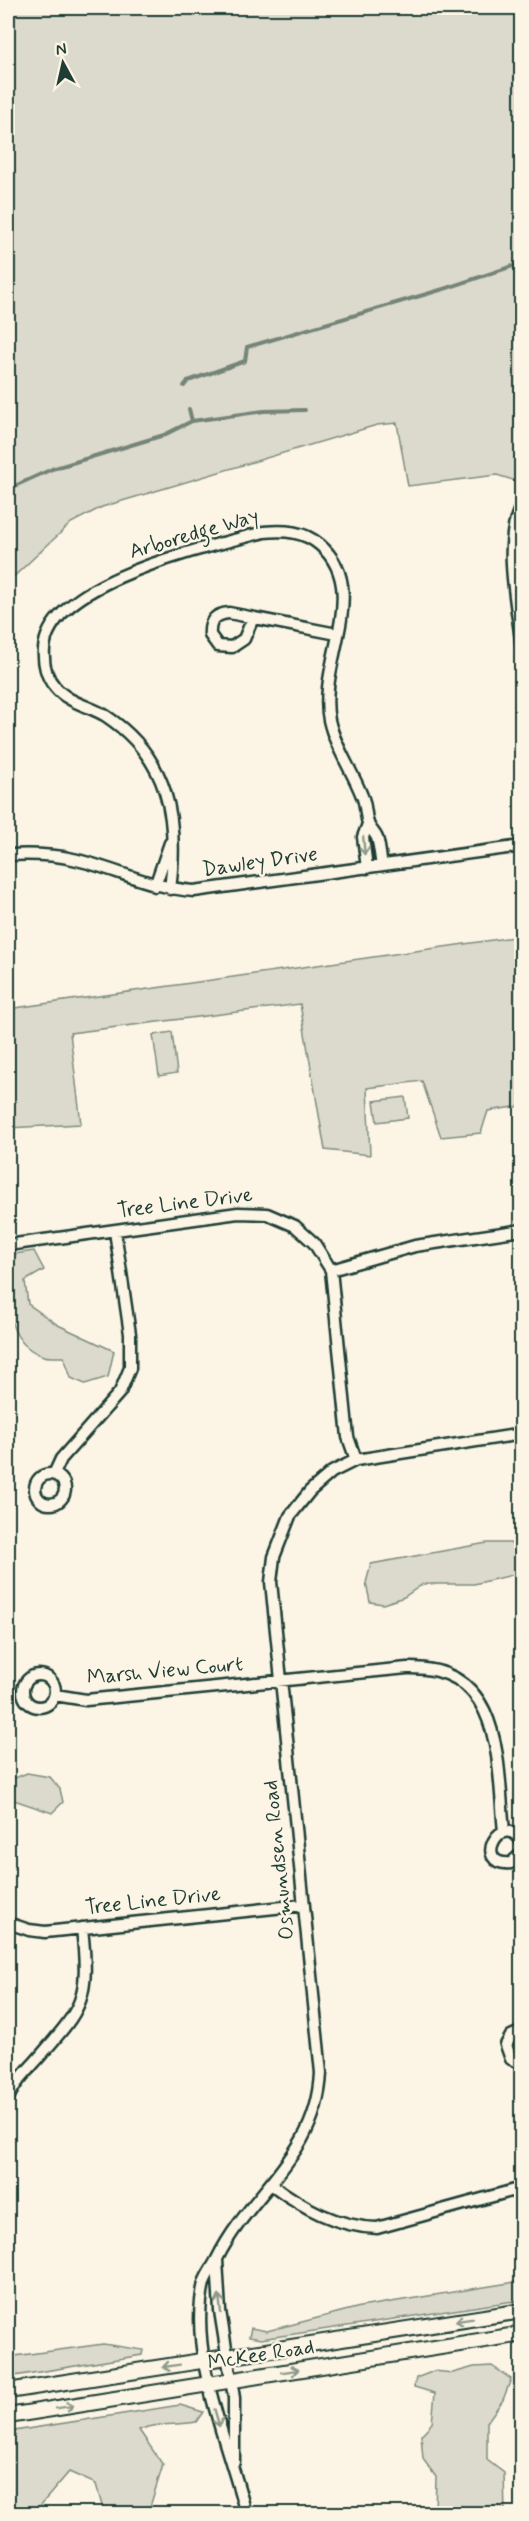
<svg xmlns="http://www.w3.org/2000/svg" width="529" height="2521" font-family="Mynerve,sans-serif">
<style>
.green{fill:#dcdacc;stroke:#7e8c80;stroke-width:1.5}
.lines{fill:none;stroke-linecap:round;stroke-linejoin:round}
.stream{stroke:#758479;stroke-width:4}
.minor-casing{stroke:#1f3d34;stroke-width:15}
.secondary-casing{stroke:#1f3d34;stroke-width:18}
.minor{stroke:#fcf5e5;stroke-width:10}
.secondary{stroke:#fcf5e5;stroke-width:14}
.oneway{stroke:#8e998c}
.labels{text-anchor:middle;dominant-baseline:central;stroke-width:5;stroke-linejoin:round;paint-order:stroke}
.street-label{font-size:21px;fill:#1f3d34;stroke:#fcf5e5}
</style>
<rect width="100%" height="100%" fill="#fcf5e5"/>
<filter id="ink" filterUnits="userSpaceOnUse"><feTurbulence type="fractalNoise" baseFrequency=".0167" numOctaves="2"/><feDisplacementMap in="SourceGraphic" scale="12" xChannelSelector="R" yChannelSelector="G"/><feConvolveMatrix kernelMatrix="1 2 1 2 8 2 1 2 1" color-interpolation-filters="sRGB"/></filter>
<g filter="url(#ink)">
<!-- green -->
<path class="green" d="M8,8H521V476L516,481L497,475L408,486L397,423L377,425L102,507L71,523L8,582Z
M521,936V1106L488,1111L481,1133L441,1137L422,1081L367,1088L370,1155L325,1150L300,1004L70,1033L81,1124L8,1128V1009Z
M172,1032L177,1073L159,1076L153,1035Z
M405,1097L408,1118L377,1122L374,1101Z
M34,1251L44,1270L25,1281L28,1304L58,1325L114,1351L108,1377L85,1384L71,1378L64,1357C57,1357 47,1358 41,1355C1,1340 7,1289 8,1255Z
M487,1543H521V1573L474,1584H423L404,1597L383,1604L370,1602L366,1583L371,1564Z
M8,1773L15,1778L27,1773L50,1777L60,1789L63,1802L52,1813L8,1798Z
M521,2281V2300L261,2339L249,2337L251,2328L267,2331L360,2307Z
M103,2344L143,2350L142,2355L8,2377V2357Z
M492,2366L511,2379L503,2400L487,2422V2460L504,2473L505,2513H435L436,2477L423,2459L421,2435L432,2423L435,2393L414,2387L416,2378L434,2371L453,2373L474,2367Z
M180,2405L203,2412L196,2422C176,2426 158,2422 139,2430L163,2465L148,2513H104L96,2484L69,2472L39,2507V2513H8V2432Z"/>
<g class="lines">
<!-- stream -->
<path class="stream" d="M184,386L188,381L245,361L247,347L447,288L522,263
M192,421L264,411L305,410
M8,489L52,469L164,435L192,421L189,409"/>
<defs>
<path id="minor" d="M522,505C501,540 518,609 522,648
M253,618L244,639L232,647L218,646L210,635C209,621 215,614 229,613L337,634
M8,855C29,854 51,854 73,859C114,868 151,888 194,891L522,846
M367,868L363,837L368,824
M155,886L170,843
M170,889C179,819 169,758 106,716C90,706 68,703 55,687C46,677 43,662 44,649C49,580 210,547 264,532C284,530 304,531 320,545C372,590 317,663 329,720C335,747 352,770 362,796C366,804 365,814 368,823C369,828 375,833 377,838C380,847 380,857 382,865
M8,1245L238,1213L267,1214L295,1226L314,1243L331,1270L348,1437L356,1460
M331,1270L415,1246L522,1230
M35 1489a15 15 0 1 1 30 0a15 15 0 1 1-30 0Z
M54,1474L61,1459L120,1392L130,1368V1334L115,1231
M23 1691a16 16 0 1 1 32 0a16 16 0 1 1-32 0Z
M55,1695L86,1700L407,1668C504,1665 497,1762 504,1832
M522,1842C501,1808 471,1867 511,1863L522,1853
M8,1923L29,1930L45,1932L303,1905
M522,2031L511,2036L506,2045L511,2059L522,2064
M8,2099C13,2085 25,2073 35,2062C83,2007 90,2002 82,1928
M271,2184C302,2207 337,2227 377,2228L522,2188
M217,2260L220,2311L234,2398V2462
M246,2514C229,2445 187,2354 204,2283C207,2274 213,2267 217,2259C251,2190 317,2157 321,2073L271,1582L274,1557L290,1516L310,1491L332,1472L356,1460L522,1434"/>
<path id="secondary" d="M8,2391L522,2311
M8,2416L522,2334"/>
</defs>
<!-- minor casing -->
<use href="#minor" class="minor-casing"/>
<!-- secondary casing -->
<use href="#secondary" class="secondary-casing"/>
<!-- minor -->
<use href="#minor" class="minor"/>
<!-- secondary -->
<use href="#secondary" class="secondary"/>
</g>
<!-- one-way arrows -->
<defs><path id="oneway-shaft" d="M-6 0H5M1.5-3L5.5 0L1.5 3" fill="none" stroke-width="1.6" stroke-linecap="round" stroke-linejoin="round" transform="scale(1.5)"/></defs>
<g class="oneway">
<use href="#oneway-shaft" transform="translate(364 846) rotate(85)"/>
<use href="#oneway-shaft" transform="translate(220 2304) rotate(-96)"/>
<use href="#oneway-shaft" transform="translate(464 2320) rotate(171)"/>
<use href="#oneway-shaft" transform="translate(171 2366) rotate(171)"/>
<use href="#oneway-shaft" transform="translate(290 2371) rotate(-9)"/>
<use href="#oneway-shaft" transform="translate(65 2407) rotate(-9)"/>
<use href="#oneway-shaft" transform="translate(217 2418) rotate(74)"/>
</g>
</g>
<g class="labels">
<!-- street labels -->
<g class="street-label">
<text transform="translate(194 534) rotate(-16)">Arboredge Way</text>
<text transform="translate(260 862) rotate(-8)">Dawley Drive</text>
<text transform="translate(185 1203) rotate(-7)">Tree Line Drive</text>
<text transform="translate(165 1671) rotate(-5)">Marsh View Court</text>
<text transform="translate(279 1860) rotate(-96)">Osmundsen Road</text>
<text transform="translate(153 1901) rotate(-6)">Tree Line Drive</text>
<text transform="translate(261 2355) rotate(-9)">McKee Road</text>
</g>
</g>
<!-- margin -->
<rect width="529" height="2521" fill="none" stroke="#fcf5e5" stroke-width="30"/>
<rect x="15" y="15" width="499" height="2491" fill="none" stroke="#1f3d34" stroke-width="2" filter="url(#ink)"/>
<!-- north arrow -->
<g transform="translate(63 63) rotate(352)" stroke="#fcf5e5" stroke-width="4.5" paint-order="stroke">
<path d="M0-4.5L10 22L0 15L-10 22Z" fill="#1f3d34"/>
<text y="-9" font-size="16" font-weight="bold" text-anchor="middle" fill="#1f3d34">N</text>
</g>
</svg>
